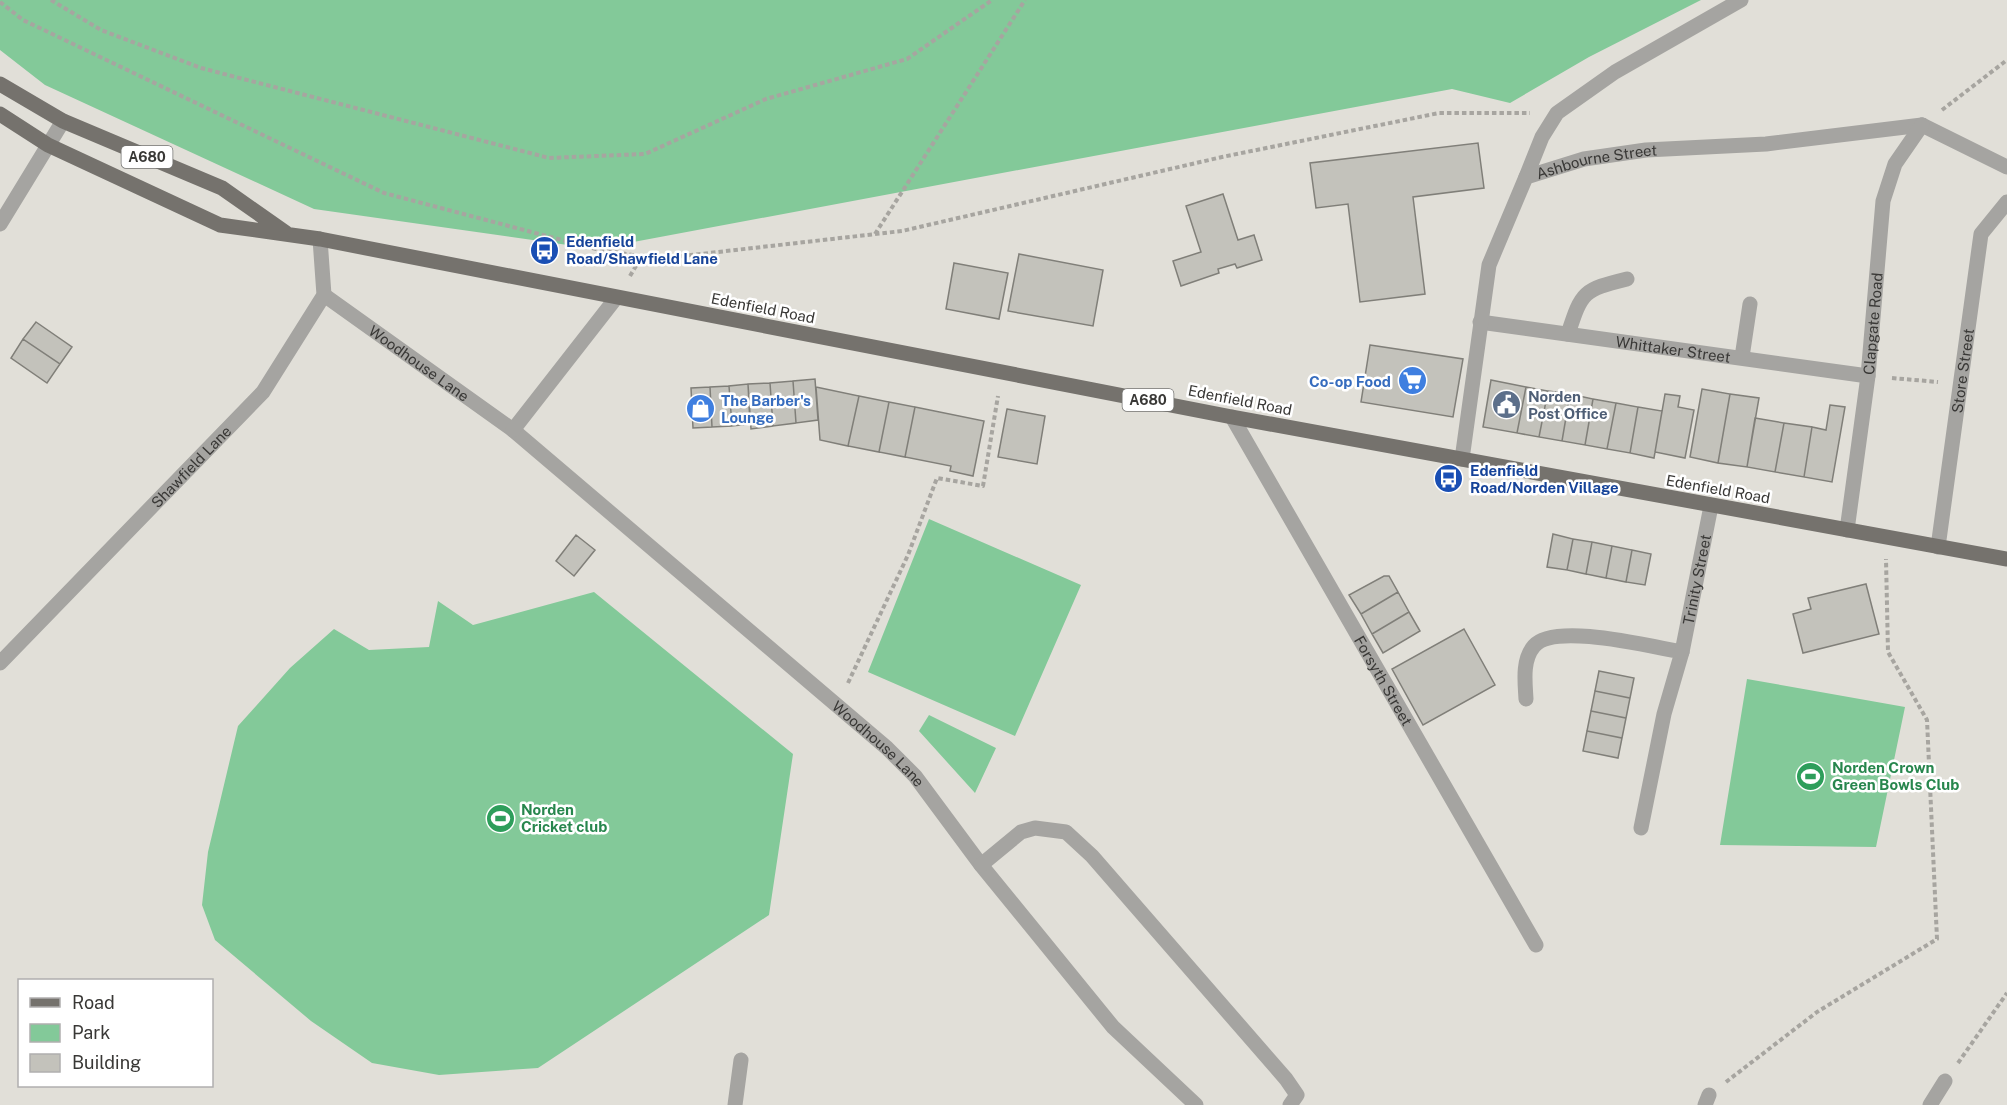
<svg xmlns="http://www.w3.org/2000/svg" width="2007" height="1105" font-family="'Public Sans',sans-serif">
<style>
.green{fill:#83c999}
.building{fill:#c3c2bb;stroke:#807f79;stroke-width:1.5}
.lines{fill:none;stroke-linecap:round;stroke-linejoin:round}
.path{stroke:#a7a5a0;stroke-width:4;stroke-dasharray:4.5 3;stroke-linecap:butt}
.lane{stroke:#a5a4a1;stroke-width:15}
.street{stroke:#a5a4a1;stroke-width:15}
.primary{stroke:#75726d;stroke-width:15}
.labels{text-anchor:middle;dominant-baseline:central;stroke-width:5;stroke-linejoin:round;paint-order:stroke}
.shield{fill:#fff;stroke:#747472;stroke-width:1.5}
.shield-label{font-size:14px;font-weight:bold;fill:#393836}
.street-label{font-size:15px;fill:#393836;stroke:#fff}
.transit-label{font-size:15px;font-weight:bold;fill:#164399;stroke:#fff;text-anchor:start}
.shop-label{font-size:15px;font-weight:bold;fill:#366cbe;stroke:#fff;text-anchor:end}
.service-label{font-size:15px;font-weight:bold;fill:#4e5e75;stroke:#fff;text-anchor:start}
.leisure-label{font-size:15px;font-weight:bold;fill:#27864d;stroke:#fff;text-anchor:start}
</style>
<rect width="100%" height="100%" fill="#e1dfd8"/>
<!-- green -->
<path class="green" d="M0,0H1701L1589,57L1510,103L1452,89L596,249L314,209L45,85L0,50Z
M929,519L1081,585L1015,736L868,672Z
M594,592L793,754L769,915L538,1068L439,1075L372,1063L311,1021L215,940L202,905L208,852L238,726L290,668L334,629L369,650L429,647L438,601L473,625Z
M1747,679L1905,707L1876,847L1720,845Z
M929,715L996,748L975,793L919,731Z"/>
<!-- building -->
<path class="building" d="M1478,143L1484,188L1413,197L1425,294L1360,302L1348,204L1316,208L1310,163Z
M1223,194L1238,240L1254,235L1262,260L1237,268L1235,264L1218,269L1219,273L1181,286L1173,261L1201,252L1186,206Z
M1019,254L1103,270L1093,326L1008,311Z
M954,263L1008,273L999,319L946,309Z
M36,322L72,347L60,364L23,339Z
M23,339L60,364L47,383L11,358Z
M1370,345L1463,359L1453,417L1361,402Z
M815,379L818,420L796,423L793,381Z
M1491,380L1526,387L1517,433L1483,427Z
M793,381L796,423L773,426L770,383Z
M770,383L773,426L751,429L748,384Z
M748,384L750,424L732,426L729,386Z
M729,386L732,426L712,427L710,387Z
M710,387L712,427L693,428L691,388Z
M816,387L859,396L848,446L820,440Z
M1526,387L1548,391L1539,437L1517,433Z
M1702,389L1730,394L1718,463L1690,457Z
M1548,391L1570,394L1562,441L1539,437Z
M1570,394L1593,399L1585,445L1562,441Z
M1665,394L1680,396L1678,407L1694,410L1685,458L1655,452Z
M1730,394L1759,398L1747,467L1718,463Z
M859,396L889,402L879,452L848,446Z
M1593,399L1616,403L1607,449L1585,445Z
M889,402L915,407L905,457L879,452Z
M1616,403L1638,407L1630,453L1607,449Z
M1830,405L1845,407L1832,482L1804,477L1812,427L1826,430Z
M915,407L984,421L973,476L950,471L951,466L905,457Z
M1638,407L1662,411L1654,458L1630,453Z
M1007,409L1045,416L1037,464L998,457Z
M1755,418L1784,423L1775,472L1747,467Z
M1784,423L1812,427L1804,477L1775,472Z
M1553,534L1573,539L1567,570L1547,567Z
M576,535L595,550L574,576L556,561Z
M1573,539L1592,542L1586,574L1567,570Z
M1592,542L1612,546L1606,578L1586,574Z
M1612,546L1632,550L1626,582L1606,578Z
M1632,550L1651,554L1645,585L1626,582Z
M1384,576H1389L1398,592L1361,614L1349,595Z
M1866,584L1879,634L1803,653L1793,614L1811,609L1808,598Z
M1398,592L1409,612L1372,634L1361,614Z
M1409,612L1420,631L1383,653L1372,634Z
M1464,629L1495,685L1423,725L1392,669Z
M1599,671L1634,678L1630,698L1595,691Z
M1595,691L1630,698L1626,718L1591,711Z
M1591,711L1626,718L1622,738L1587,731Z
M1587,731L1622,738L1618,758L1583,751Z"/>
<g class="lines">
<!-- path -->
<path class="path" d="M51,0L101,30L201,68L549,158L645,154L766,99L907,59L992,0
M0,2L23,20L384,193L596,249L651,258
M1942,110L2007,60
M875,234L1025,0
M630,276L639,261L902,231L1222,157L1439,113H1530
M1892,378L1938,382
M848,683L908,555L937,478L983,486L998,396
M1958,1063L2007,993
M1726,1082L1817,1012L1937,939L1927,720L1888,652L1886,559"/>
<!-- lane -->
<path class="lane" d="M1526,177L1542,137L1557,113L1615,72L1741,0
M1568,334C1582,291 1583,290 1627,279
M1742,357L1750,304
M1526,699C1525,682 1522,660 1534,646C1554,622 1652,647 1682,652L1664,714L1641,828
M1705,1105L1709,1095"/>
<!-- street -->
<g class="street">
<path d="M1922,125L2007,167"/>
<path d="M0,224L63,121"/>
<path id="s1" d="M324,295L513,430L887,748L915,776L981,865L1113,1027L1196,1105"/>
<path id="s2" d="M1480,322L1868,376"/>
<path id="s3" d="M1232,417L1536,945"/>
<path d="M513,430L616,298"/>
<path id="s4" d="M1462,459L1489,265L1526,177L1584,159L1646,150L1766,144L1922,125"/>
<path id="s5" d="M1847,530L1868,376L1883,201L1895,164L1922,125"/>
<path id="s6" d="M1938,547L1981,234L2007,202"/>
<path id="s7" d="M1682,652L1711,506"/>
<path id="s8" d="M0,663L263,392L324,295L320,239"/>
<path d="M981,865L1021,832L1035,828L1066,832L1092,856L1286,1079L1297,1095L1290,1105"/>
<path d="M735,1105L741,1060"/>
<path d="M1930,1105L1945,1081"/>
</g>
<!-- primary -->
<path class="primary" d="M0,84L63,121L222,188L286,233
M0,114L48,145L220,225L320,239L1232,417L2007,559"/>
</g>
<!-- icons -->
<defs>
<symbol id="bus-disc" viewBox="-11 -11 22 22"><circle r="9.5" fill="#1a4fb4" stroke="#fff"/><path d="M-5-6H5V4H4V6H2V4H-2V6H-4V4H-5ZM-3.5-4V0h7V-4ZM-3.5 1.2v1.5H-2V1.2ZM2 1.2v1.5H3.5V1.2Z" fill="#fff"/></symbol>
<symbol id="supermarket-disc" viewBox="-11 -11 22 22"><circle r="9.5" fill="#3f7fe0" stroke="#fff"/><path d="M-6-5.5h2.5l.6 2H6L4.5 2H-2.5L-4.4-4H-6ZM-1.5 3.2a1.3 1.3 0 1 0 .1 0ZM3 3.2a1.3 1.3 0 1 0 .1 0Z" fill="#fff"/></symbol>
<symbol id="civic-disc" viewBox="-11 -11 22 22"><circle r="9.5" fill="#5c6f8a" stroke="#fff"/><path d="M-.6-6.5H3V-4.5H.6V-3L4-1V1h2V6H-6V1h2V-1L-.6-3ZM-1.2 2.5V6h2.4V2.5Z" fill="#fff"/></symbol>
<symbol id="shop-disc" viewBox="-11 -11 22 22"><circle r="9.5" fill="#3f7fe0" stroke="#fff"/><path d="M-5-2.5h2.3a2.7 3.5 0 0 1 5.4 0H5L5.5 6h-11ZM-1.5-2.5h3a1.5 2.3 0 0 0-3 0Z" fill="#fff"/></symbol>
<symbol id="stadium-disc" viewBox="-11 -11 22 22"><circle r="9.5" fill="#2e9e5b" stroke="#fff"/><path d="M0-5a6.5 5 0 1 0 0 10a6.5 5 0 1 0 0-10ZM-3.5-1.8h7v3.6h-7Z" fill="#fff"/></symbol>
</defs>
<g fill-rule="evenodd">
<use href="#bus-disc" x="528" y="234" width="33" height="33"/>
<use href="#supermarket-disc" x="1396" y="364" width="33" height="33"/>
<use href="#civic-disc" x="1490" y="388" width="33" height="33"/>
<use href="#shop-disc" x="684" y="392" width="33" height="33"/>
<use href="#bus-disc" x="1432" y="462" width="33" height="33"/>
<use href="#stadium-disc" x="1794" y="760" width="33" height="33"/>
<use href="#stadium-disc" x="484" y="802" width="33" height="33"/>
</g>
<g class="labels">
<!-- shield labels -->
<g class="shield">
<rect x="121.5" y="146" width="51" height="22" rx="4.5"/>
<rect x="1122.5" y="389" width="51" height="22" rx="4.5"/>
</g>
<g class="shield-label">
<text x="147" y="157">A680</text>
<text x="1148" y="400">A680</text>
</g>
<!-- street labels -->
<g class="street-label">
<text stroke="none"><textPath href="#s4" startOffset="364">Ashbourne Street</textPath></text>
<text transform="translate(763 308) rotate(11)">Edenfield Road</text>
<text stroke="none"><textPath href="#s5" startOffset="208">Clapgate Road</textPath></text>
<text stroke="none"><textPath href="#s2" startOffset="195">Whittaker Street</textPath></text>
<text stroke="none"><textPath href="#s1" startOffset="117">Woodhouse Lane</textPath></text>
<text stroke="none"><textPath href="#s6" startOffset="178">Store Street</textPath></text>
<text transform="translate(1240 400) rotate(11)">Edenfield Road</text>
<text stroke="none"><textPath href="#s8" startOffset="274">Shawfield Lane</textPath></text>
<text transform="translate(1718 489) rotate(10)">Edenfield Road</text>
<text stroke="none"><textPath href="#s7" startOffset="74">Trinity Street</textPath></text>
<text stroke="none"><textPath href="#s3" startOffset="304">Forsyth Street</textPath></text>
<text stroke="none"><textPath href="#s1" startOffset="714">Woodhouse Lane</textPath></text>
</g>
<!-- transit labels -->
<g class="transit-label">
<text x="566" y="241">Edenfield<tspan x="566" dy="17">Road/Shawfield Lane</tspan></text>
<text x="1470" y="470">Edenfield<tspan x="1470" dy="17">Road/Norden Village</tspan></text>
</g>
<!-- shop labels -->
<g class="shop-label">
<text x="1391" y="381">Co-op Food</text>
<text x="721" y="400" text-anchor="start">The Barber's<tspan x="721" dy="17">Lounge</tspan></text>
</g>
<!-- service labels -->
<g class="service-label">
<text x="1528" y="396">Norden<tspan x="1528" dy="17">Post Office</tspan></text>
</g>
<!-- leisure labels -->
<g class="leisure-label">
<text x="1832" y="767">Norden Crown<tspan x="1832" dy="17">Green Bowls Club</tspan></text>
<text x="521" y="809">Norden<tspan x="521" dy="17">Cricket club</tspan></text>
</g>
</g>
<!-- legend -->
<rect x="18" y="979" width="195" height="108" fill="#ffffff" stroke="#b0afaf" stroke-width="1.5"/>
<rect x="30" y="998" width="30" height="9" fill="#75726d" stroke="#b0afaf" stroke-width="1.5"/>
<text x="72" y="1009" font-size="18" fill="#393836">Road</text>
<rect x="30" y="1024" width="30" height="18" fill="#83c999" stroke="#b0afaf" stroke-width="1.5"/>
<text x="72" y="1039" font-size="18" fill="#393836">Park</text>
<rect x="30" y="1054" width="30" height="18" fill="#c3c2bb" stroke="#b0afaf" stroke-width="1.5"/>
<text x="72" y="1069" font-size="18" fill="#393836">Building</text>
</svg>
